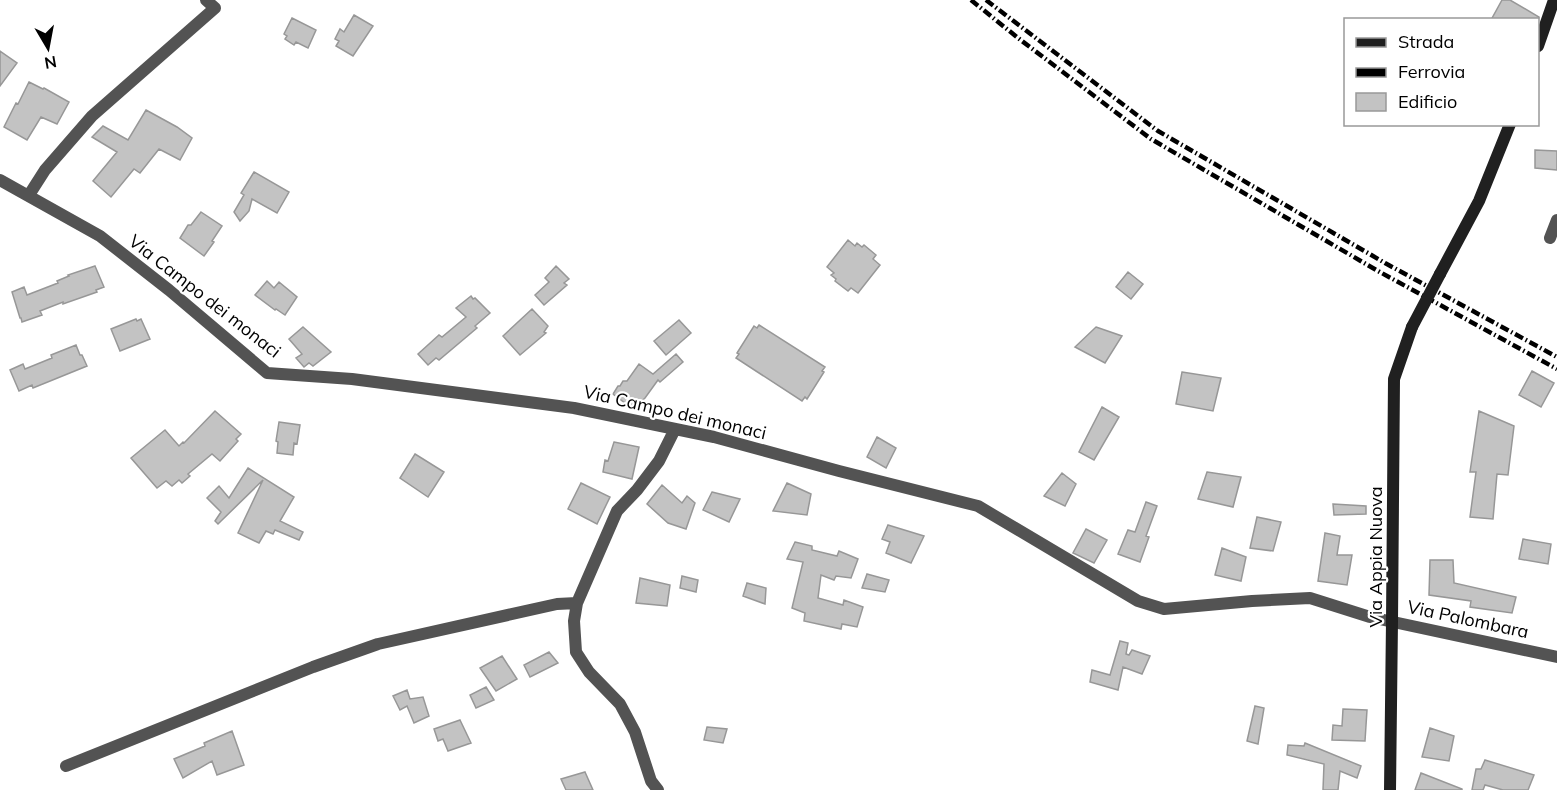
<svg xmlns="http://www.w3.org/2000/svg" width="1557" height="790" font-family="Mulish,sans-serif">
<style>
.building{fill:#c3c3c3;stroke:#979797;stroke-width:1.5}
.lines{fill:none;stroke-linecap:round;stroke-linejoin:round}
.street{stroke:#535353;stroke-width:12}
.secondary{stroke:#202020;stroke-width:12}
.rail{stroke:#000;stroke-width:4.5;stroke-dasharray:9 3 1.5 3;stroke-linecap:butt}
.secondary-bridge{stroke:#202020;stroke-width:12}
.labels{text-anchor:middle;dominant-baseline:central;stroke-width:4.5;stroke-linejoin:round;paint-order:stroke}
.street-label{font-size:18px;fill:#000;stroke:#fff}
</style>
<rect width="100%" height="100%" fill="#fff"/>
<!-- building -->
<path class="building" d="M1502,0H1510L1539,17L1538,20H1491Z
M354,15L373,26L353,56L336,46L339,41L335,39L340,29L344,32Z
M292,18L316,30L308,48L296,42L294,45L285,39L287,36L284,34Z
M0,51L17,63L0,86Z
M29,82L43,89L44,88L69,102L57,124L41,117L27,140L4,127L16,103L18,104Z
M146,110L177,127L192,138L180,160L159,149L140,173L134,169L111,197L93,181L117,152L92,137L103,126L128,140Z
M1535,150L1557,151V170L1535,168Z
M254,172L289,192L277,213L252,199L249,211L240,221L234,212L244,195L241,193Z
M201,212L222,226L212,241L214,242L204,256L180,238L188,225H191Z
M848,240L855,246L857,243L862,247L864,245L876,255L873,259L880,265L858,293L851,288L848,291L835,281L836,279L831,275L834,273L827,267Z
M95,266L104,287L96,290L97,292L63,304V302L40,311L42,315L22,322L21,318H20L12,292L24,287L27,295L58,283L57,281L69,276L68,275Z
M556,266L569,279L564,283L567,285L544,305L535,295L549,282L545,278Z
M1128,272L1143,284L1131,299L1116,287Z
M267,281L274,288L279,282L297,297L285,315L276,309L275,310L255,295Z
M471,296L473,299L475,298L490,313L475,326L477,328L439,360L436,358L428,365L418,354L439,335L442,337L466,317L456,308Z
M532,309L548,326L544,332L546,333L520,355L503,336Z
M136,319L137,321L141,319L150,339L120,351L111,329Z
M679,320L691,333L666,355L654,341Z
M759,325L825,367L822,371L824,372L807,399L805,397L802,401L736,358L739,354L737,353L754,326L757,328Z
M303,327L331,352L313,366L309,363L304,367L296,358L302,354L289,339Z
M1096,327L1122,336L1105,363L1075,347Z
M76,345L80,355H82L87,366L33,388L32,385L19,391L10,370L23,364L25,369L52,358L51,355Z
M676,354L683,362L660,382L658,380L645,398L633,409L613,394L618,386H620L623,381H627L639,364L653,374Z
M1532,371L1554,383L1541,407L1519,395Z
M1182,372L1221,378L1213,411L1176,404Z
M1102,407L1119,417L1094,460L1079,452Z
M215,411L241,434L236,439L238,441L220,461L212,454L188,474L190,476L182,483L179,480L172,486L166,481L157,488L131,458L165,430L179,446L183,442L184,443Z
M1479,411L1514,426L1508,475L1497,474L1493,519L1470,517L1476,472H1470Z
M279,422L300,425L297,444L294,443L293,455L277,453L278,442L276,441Z
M877,437L896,448L886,468L867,457Z
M614,442L639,447L632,479L603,472L605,460L608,461Z
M415,454L444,472L428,497L400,478Z
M248,468L294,497L280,521L303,532L299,540L275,530L273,534L266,531L259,543L238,533L263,480L218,524L215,521L221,512L207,498L219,486L229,498Z
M1207,472L1241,477L1233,507L1198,499Z
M1062,473L1076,484L1065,506L1044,496Z
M581,483L610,497L597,524L568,509Z
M787,483L811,494L807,515L773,511Z
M662,485L682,503L687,496L695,503L686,529L668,523L647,504Z
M712,492L740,499L729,522L703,510Z
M1146,502L1157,506L1146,536L1149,537L1140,562L1118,554L1128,530L1135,532Z
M1333,504L1366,506V514L1334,515Z
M1257,517L1281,522L1273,551L1250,548Z
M888,525L924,536L911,563L886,553L890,542L882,539Z
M1086,529L1107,540L1094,563L1073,553Z
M1325,533L1340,536L1337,555H1352L1347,585L1318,581Z
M1523,539L1551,544L1548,564L1519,559Z
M795,542L812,546V550L837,556L839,551L858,559L851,578L836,576L834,580L821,575L818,598L843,605L844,600L863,607L857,627L842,624L841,629L804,621L805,613L792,608L803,562L787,559Z
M1222,548L1246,557L1241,581L1215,575Z
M1430,560H1453L1454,583L1516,597L1512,613L1470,607L1471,601L1429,595Z
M867,574L889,580L885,592L862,588Z
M682,576L698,580L696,592L680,588Z
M640,578L670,585L667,606L636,603Z
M747,583L766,588L765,604L743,596Z
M1120,641L1128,643L1126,654L1129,655L1132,650L1150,656L1142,674L1123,667L1118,690L1090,682L1092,670L1110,675Z
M549,652L558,663L530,677L524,665Z
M502,656L517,679L496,691L480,668Z
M486,687L494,700L476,708L470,695Z
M407,690L410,699L423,697L429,716L414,723L407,706L400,710L393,696Z
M1255,706L1264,708L1258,744L1247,741Z
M1343,709L1367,710L1365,741L1332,740L1333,725L1342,726Z
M460,720L471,743L448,751L443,739L438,741L434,729Z
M707,727L727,729L723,743L704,740Z
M1430,728L1454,736L1449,761L1422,757Z
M232,731L244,765L217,775L212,761L183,778L174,759L205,746L204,743Z
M1305,743L1361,766L1357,778L1340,771L1338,790H1323L1324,764L1287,755L1288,745L1304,746Z
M1485,760L1534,775L1528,790H1503L1485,785L1483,790H1472L1476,769H1481Z
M585,772L593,790H566L561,779Z
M1421,773L1462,789V790H1415Z"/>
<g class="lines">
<!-- street -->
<path class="street" d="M0,180L100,236L169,290L267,373L352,379L574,408L714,437L839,471L978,506L1138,601L1164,609L1252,601L1310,598L1370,617L1557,657
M29,195L45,170L92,116L215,8L206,0
M1550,238L1557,220
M66,766L313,667L378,644L557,604L577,603
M658,790L651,781L635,732L620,704L589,672L576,652L574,621L577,603L617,511L637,490L659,461L675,429"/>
<!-- secondary -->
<path class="secondary" d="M1538,46L1554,0
M1440,274L1479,201L1510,124
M1390,790L1392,621L1394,379L1412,327"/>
<!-- rail -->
<path class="rail" d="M971,0L1018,38L1151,139L1378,271L1557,369
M986,0L1158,131L1385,263L1557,357"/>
<!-- secondary-bridge -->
<path class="secondary-bridge" d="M1412,327L1440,274"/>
</g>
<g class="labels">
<!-- street labels -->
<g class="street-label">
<text transform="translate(205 296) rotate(38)">Via Campo dei monaci</text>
<text transform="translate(675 412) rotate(13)">Via Campo dei monaci</text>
<text transform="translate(1375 557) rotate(-90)">Via Appia Nuova</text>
<text transform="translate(1468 619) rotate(12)">Via Palombara</text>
</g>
</g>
<!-- legend -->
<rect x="1344" y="18" width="195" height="108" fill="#ffffff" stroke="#999999" stroke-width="1.5"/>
<rect x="1356" y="38" width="30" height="9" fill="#202020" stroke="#999999" stroke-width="1.5"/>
<text x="1398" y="48" font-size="18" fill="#000000">Strada</text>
<rect x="1356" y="68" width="30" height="9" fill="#000000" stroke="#999999" stroke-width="1.5"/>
<text x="1398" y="78" font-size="18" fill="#000000">Ferrovia</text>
<rect x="1356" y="93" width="30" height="18" fill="#c3c3c3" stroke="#999999" stroke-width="1.5"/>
<text x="1398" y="108" font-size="18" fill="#000000">Edificio</text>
<!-- north arrow -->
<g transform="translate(48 48) rotate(170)" stroke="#ffffff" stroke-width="4.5" paint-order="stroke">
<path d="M0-4.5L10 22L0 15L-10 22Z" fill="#000000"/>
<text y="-9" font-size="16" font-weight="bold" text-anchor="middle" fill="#000000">N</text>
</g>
</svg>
